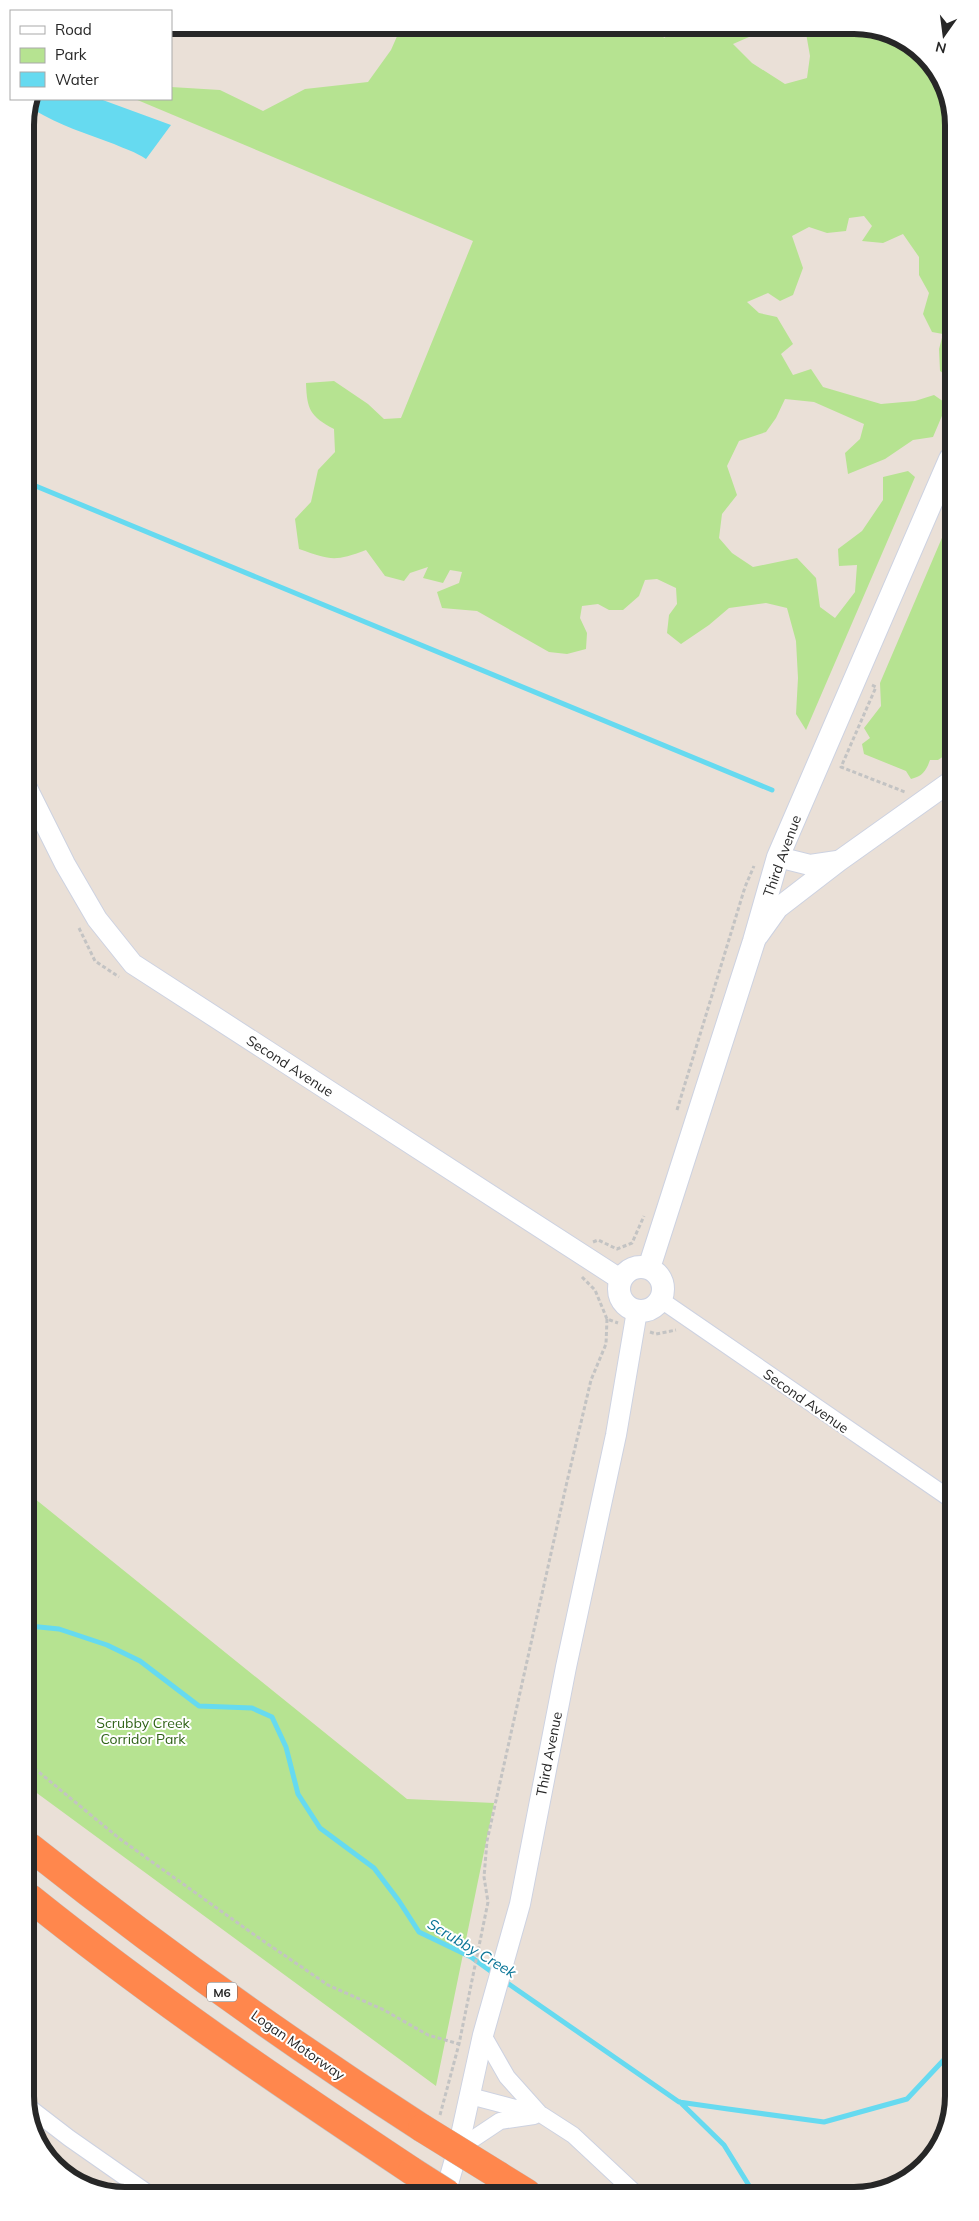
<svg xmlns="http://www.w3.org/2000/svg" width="979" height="2221" font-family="Mulish,sans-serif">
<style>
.green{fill:#b6e391}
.water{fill:#66daf0}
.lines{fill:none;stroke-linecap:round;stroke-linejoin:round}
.stream{stroke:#66daf0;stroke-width:5}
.minor-casing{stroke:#cdd2e1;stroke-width:18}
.tertiary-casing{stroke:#cdd2e1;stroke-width:22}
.secondary-casing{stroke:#cdd2e1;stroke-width:24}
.motorway-casing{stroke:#c3c3c3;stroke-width:29}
.path{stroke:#c3c3c3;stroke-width:3;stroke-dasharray:4 2.5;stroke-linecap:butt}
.minor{stroke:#fff;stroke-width:16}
.tertiary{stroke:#fff;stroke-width:20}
.secondary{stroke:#fff;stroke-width:22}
.motorway{stroke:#ff874d;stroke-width:28}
.motorway-bridge-casing{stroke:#c3c3c3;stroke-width:29;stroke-linecap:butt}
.motorway-bridge{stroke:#ff874d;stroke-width:28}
.labels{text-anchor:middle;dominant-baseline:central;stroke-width:4;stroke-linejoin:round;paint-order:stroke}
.shield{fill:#fff;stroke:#686868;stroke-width:1}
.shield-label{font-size:12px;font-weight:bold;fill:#272727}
.street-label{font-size:14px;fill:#272727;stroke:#fff}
.park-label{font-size:14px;fill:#2f6317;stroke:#fff}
.water-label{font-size:15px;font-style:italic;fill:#0a7597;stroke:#fff}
.rim{fill:none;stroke:#272727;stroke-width:6}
</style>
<rect width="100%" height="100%" fill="#eae0d7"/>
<!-- green -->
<path class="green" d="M402,25H657L664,38L685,25H744L749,37L733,44L752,63L785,84L807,78L810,56L806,33L787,29L785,25H861L915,45L949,93V377L940,371L939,349L943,334L932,332L923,314L929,293L919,275V257L903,234L883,243L862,241L872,226L864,216L849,218L846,231L827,233L809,227L792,236L803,268L793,295L780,301L768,293L747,302L759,313L777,317L793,344L781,354L793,375L811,369L823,387L881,404L915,401L934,395L947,404L933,437L913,440L885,459L848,474L845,453L860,439L864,424L814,402L785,399L776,418L766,432L739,441L727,466L737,495L722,514L719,538L732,553L753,567L797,558L816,578L820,607L835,618L855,592L857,565L839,566L838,549L862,531L883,500V477L908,471L915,477L806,730L796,714L798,678L796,641L787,608L766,603L729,608L709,625L681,644L667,633L669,615L677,604L676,588L657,579L645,580L639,596L623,610H609L598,604L582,606L580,618L587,633L586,649L567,654L549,652L477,611L442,608L437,592L459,583L462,572L450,570L443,583L423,578L428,567L410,573L404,581L385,576L366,550C334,562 331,560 299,549L295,519L311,502L318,470L335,452L334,429C310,416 307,410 306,383L334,381L368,404L384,419L401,418L473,241L135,99H171V87L220,90L263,111L305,89L368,82L391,50Z
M950,519V752L938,760H930C926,771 923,776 911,779L906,771L864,754L862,744L870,738L864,728L881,706L880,683Z
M29,1494L407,1799L494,1803L436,2086L30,1788Z"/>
<!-- water -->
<path class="water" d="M35,99H100L171,125L146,159C134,151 127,150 114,144C87,134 59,125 34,110Z"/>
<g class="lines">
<!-- stream -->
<path class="stream" d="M26,482L772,790
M29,1626L59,1629L107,1645L140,1661L199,1706L252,1708L272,1717L286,1747L298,1794L320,1828L374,1868L399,1901L419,1932L471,1957L496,1975
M503,1980L679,2102L728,2109L824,2122L907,2099L954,2049
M680,2102L724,2145L753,2192"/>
<defs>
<path id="minor" d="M661,1300L952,1500
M483,2035L507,2077L541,2115
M470,2096L542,2115L573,2135L634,2192
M30,2108L69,2138L152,2196
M458,2149L500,2121L534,2116"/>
<path id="tertiary" d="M27,788L65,864L97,919L133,964L620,1279
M778,857L810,865L837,861
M758,936L778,908L839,861L950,782
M445,2194L458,2149L483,2035L520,1904L566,1667L616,1435L637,1311"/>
<path id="secondary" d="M619 1289a22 22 0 1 1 44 0a22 22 0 1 1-44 0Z
M649,1268L754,941L778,857L950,459"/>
<path id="motorway" d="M30,1847C156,1947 287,2041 422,2128
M30,1898C152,1996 281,2084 412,2171
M498,2175L527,2193"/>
</defs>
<!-- minor casing -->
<use href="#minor" class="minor-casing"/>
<!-- tertiary casing -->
<use href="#tertiary" class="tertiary-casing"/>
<!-- secondary casing -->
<use href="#secondary" class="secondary-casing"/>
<!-- motorway casing -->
<use href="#motorway" class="motorway-casing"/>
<!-- path -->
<path class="path" d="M872,685L876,687L841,767L905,792
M943,765L950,760
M79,928L95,961L119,977
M677,1110L745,887L754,866
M593,1242L598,1240L617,1249L632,1243L644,1216
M582,1277L595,1290L607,1319L618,1323
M650,1332L656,1334L676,1330
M29,1764L120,1839L256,1936L328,1985L384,2010L428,2035L459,2044
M440,2115L459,2044L488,1902L484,1877L487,1841L566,1486L591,1380L606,1344L607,1319"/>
<!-- minor -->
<use href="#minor" class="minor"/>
<!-- tertiary -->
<use href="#tertiary" class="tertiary"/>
<!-- secondary -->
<use href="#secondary" class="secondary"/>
<!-- motorway -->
<use href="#motorway" class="motorway"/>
<defs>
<path id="motorway-bridge" d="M422,2128L498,2175
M412,2171L448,2194"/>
</defs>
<!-- motorway-bridge casing -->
<use href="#motorway-bridge" class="motorway-bridge-casing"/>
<!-- motorway-bridge -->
<use href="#motorway-bridge" class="motorway-bridge"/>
</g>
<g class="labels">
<!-- shield labels -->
<rect class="shield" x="207" y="1982.5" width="30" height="19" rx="4"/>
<g class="shield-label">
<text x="222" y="1992">M6</text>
</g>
<!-- street labels -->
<g class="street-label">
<text transform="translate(782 856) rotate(-70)">Third Avenue</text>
<text transform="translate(290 1066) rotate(33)">Second Avenue</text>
<text transform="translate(806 1401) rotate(35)">Second Avenue</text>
<text transform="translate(549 1754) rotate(-79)">Third Avenue</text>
<text transform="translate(298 2045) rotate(35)">Logan Motorway</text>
</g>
<!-- park labels -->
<g class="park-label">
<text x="143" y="1723">Scrubby Creek<tspan x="143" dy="16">Corridor Park</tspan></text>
</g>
<!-- water labels -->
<g class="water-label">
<text transform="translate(472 1948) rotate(31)">Scrubby Creek</text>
</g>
</g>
<!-- crop -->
<path d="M0 0H979V2221H0ZM125 34H854A91 91 0 0 1 945 125V2096A91 91 0 0 1 854 2187H125A91 91 0 0 1 34 2096V125A91 91 0 0 1 125 34Z" fill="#fff" fill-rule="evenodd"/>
<path class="rim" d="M125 34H854A91 91 0 0 1 945 125V2096A91 91 0 0 1 854 2187H125A91 91 0 0 1 34 2096V125A91 91 0 0 1 125 34Z"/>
<!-- legend -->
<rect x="10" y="10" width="162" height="90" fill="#ffffff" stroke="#a9a9a9"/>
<rect x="20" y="26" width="25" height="8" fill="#ffffff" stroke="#a9a9a9"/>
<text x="55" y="35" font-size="15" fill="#272727">Road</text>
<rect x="20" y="48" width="25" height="15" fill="#b6e391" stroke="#a9a9a9"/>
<text x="55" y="60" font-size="15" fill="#272727">Park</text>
<rect x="20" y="72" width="25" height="15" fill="#66daf0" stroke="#a9a9a9"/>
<text x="55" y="85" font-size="15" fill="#272727">Water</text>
<!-- north arrow -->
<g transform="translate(944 35) rotate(194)" stroke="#ffffff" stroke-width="4" paint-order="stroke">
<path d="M0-4L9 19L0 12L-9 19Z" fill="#272727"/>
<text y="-8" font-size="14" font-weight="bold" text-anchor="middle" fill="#272727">N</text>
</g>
</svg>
